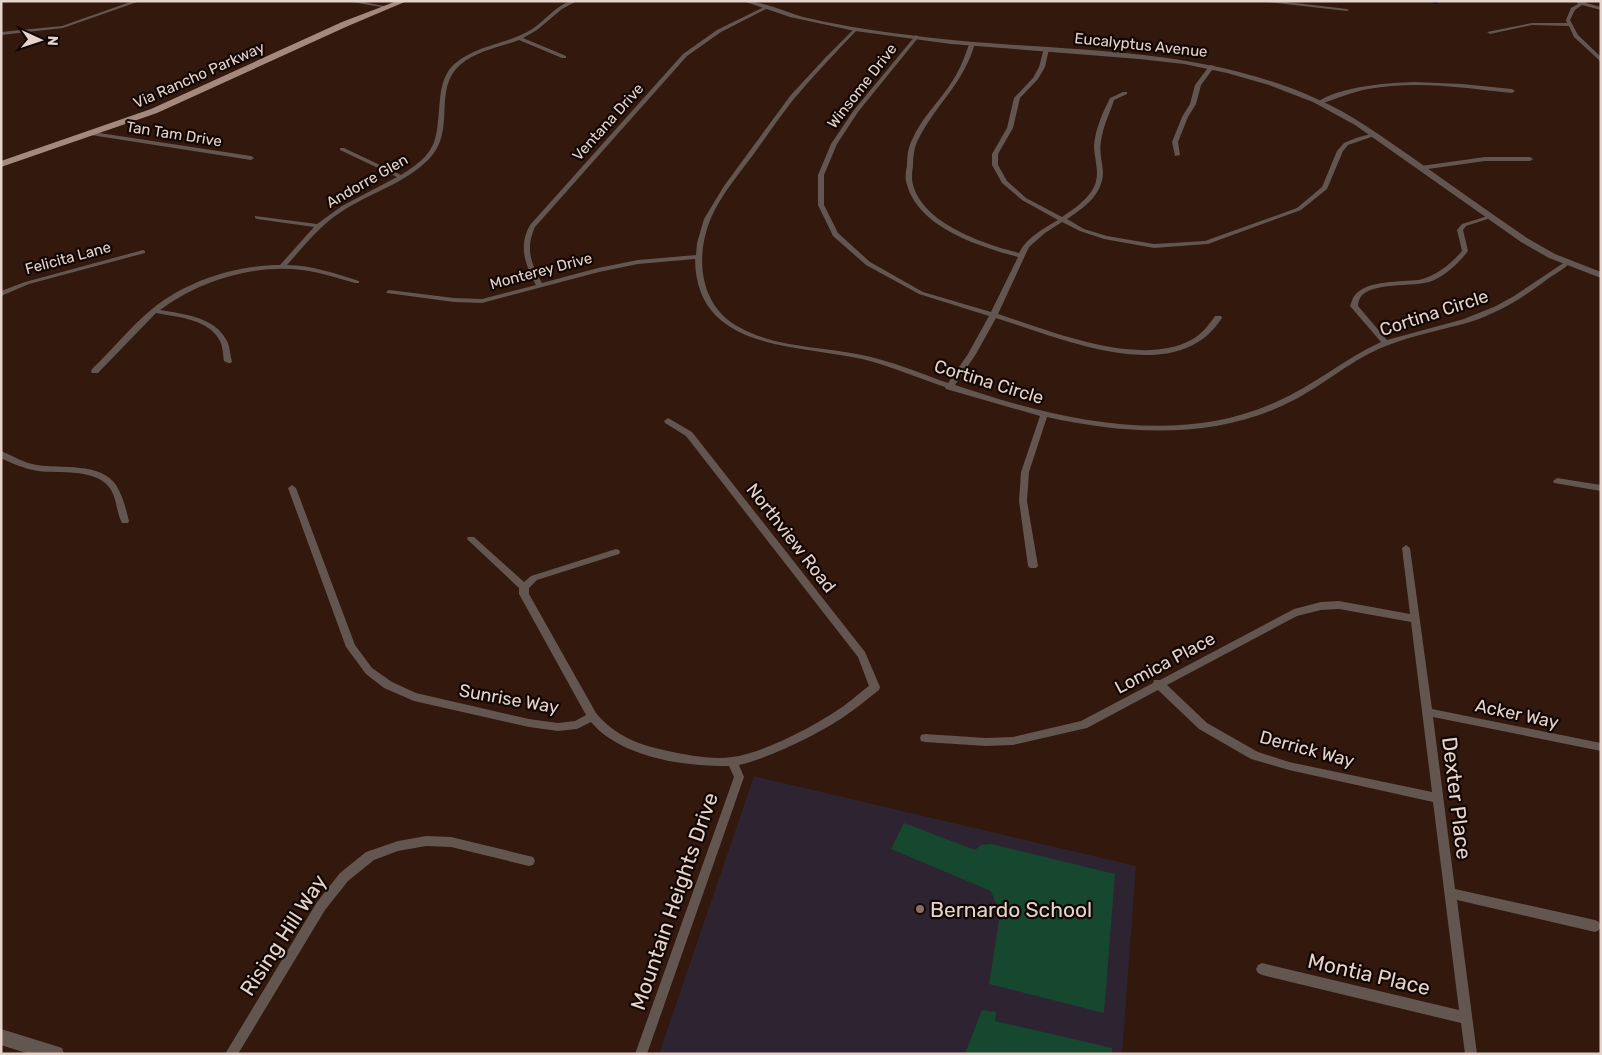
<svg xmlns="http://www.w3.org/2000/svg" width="1602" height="1055" font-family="Rubik,sans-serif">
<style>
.education{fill:#2e2331}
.green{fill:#15482f}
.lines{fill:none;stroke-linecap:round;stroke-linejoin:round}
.stream{stroke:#000336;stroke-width:2}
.minor{fill:#63554f;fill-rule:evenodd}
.tertiary{fill:#63554f;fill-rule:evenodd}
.primary{fill:#a6897e;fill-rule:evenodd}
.education-dot{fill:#8d6e63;stroke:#120704;stroke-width:2}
.labels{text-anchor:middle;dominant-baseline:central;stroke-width:4.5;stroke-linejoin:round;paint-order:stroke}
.far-street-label{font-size:15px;fill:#e6d4cc;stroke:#120704}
.street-label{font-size:18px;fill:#e6d4cc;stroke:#120704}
.near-street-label{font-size:21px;fill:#e6d4cc;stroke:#120704}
.near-poi-label{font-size:21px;fill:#e6d4cc;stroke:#120704;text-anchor:start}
</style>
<rect width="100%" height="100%" fill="#32180d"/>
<!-- education -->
<path class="education" d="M754,776L1136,866L1122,1054H659Z"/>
<!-- green -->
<path class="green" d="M904,823L975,850L981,845L991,844L1115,874L1104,1013L989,984L1000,914L991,891L891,849Z
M982,1010L996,1012L995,1021L1112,1048V1054H965Z"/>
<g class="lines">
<!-- stream -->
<path class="stream" d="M1430,1L1437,3"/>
<!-- minor -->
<path class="minor" d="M133,1H140L63,28L1,35V32L62,26Z
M346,1H359L389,7L387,8Z
M570,1H577L562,9L537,30L523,38L566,56V58H562L519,40C500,47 476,51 460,65C432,90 457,131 429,159C406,183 372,192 344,210C321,224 305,245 287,265C312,265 336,274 359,281V283H355C337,278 320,272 302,270C253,264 199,281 160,310C184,314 215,317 227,341C230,347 230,355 232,361L231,363H228L224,361C223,355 223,347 220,341C209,319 177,317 156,313L98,373H92L91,371L92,369C112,350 130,327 152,309C186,281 236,265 280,265L314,227L257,219L255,218V216L317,224L342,206L397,177L340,150V148H344L401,175C440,151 436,140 440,99C441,89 443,79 449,70C467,47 503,45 527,32C543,24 552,8 570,1Z
M1260,1H1278L1347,9L1349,10L1347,11Z
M1582,1H1588L1586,3L1601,7V10L1582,5L1575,10L1570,20L1578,35L1601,57V62L1574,37L1569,26L1532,25L1490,34L1487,32L1532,23H1567L1566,20L1571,8L1578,4L1577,2Z
M764,7H766V9L721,32L687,56L535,227C525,249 531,263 542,283L598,268L638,260L696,255L697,243L704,219L724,186L790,96L826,57L855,28H857V30C835,53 813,76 793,100C779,118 766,137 753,155C738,175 721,195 711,218C695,256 699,304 737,326C774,348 820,346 862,355C891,361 920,373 948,383L968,354L989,316L919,294L866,265L833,236L818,205V175L831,144L854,110L916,35L919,37L918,38L858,112L837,144L824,175V205L838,233L870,262L923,292L991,312L1018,257C978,246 916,227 906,181C905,176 906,171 907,166C907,157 908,147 912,140C921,118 941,100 953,80C961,68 965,55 970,42L975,43C964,83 937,103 919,138C914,146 913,158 913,167C912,171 912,175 912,179C917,222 984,244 1019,253C1027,237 1043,229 1058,220L1022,200L1002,183L992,165V154L1007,128L1014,98L1033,78L1039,67L1044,48L1049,49L1045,67L1038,79L1020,98L1013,128L998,154V165L1007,181L1026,198L1062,217C1078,206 1097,194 1097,173C1097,164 1094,155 1094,146C1095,129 1103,112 1110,98L1123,92H1127V94L1114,100C1110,113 1103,126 1101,141C1099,151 1102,161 1103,172C1103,194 1084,208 1067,219L1084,229L1107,236L1154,244L1205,241L1297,208L1322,187L1337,151L1344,143L1356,138L1374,133L1377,135L1348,145L1343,151L1327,189L1301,210L1208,244L1154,248L1104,239L1080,231L1062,222L1045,233L1029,247L998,314C1050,331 1139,368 1191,340C1201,335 1208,326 1215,316H1221L1222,318C1215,328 1208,336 1198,342C1145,376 1050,335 996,318L976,354L955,385C1055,419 1175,448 1276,402C1313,386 1344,359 1381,342L1350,306C1352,302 1352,298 1355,295C1367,280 1401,282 1419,280C1436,276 1451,264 1462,251L1457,230L1462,224L1491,215L1494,217L1466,226L1463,230L1468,251C1459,263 1446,275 1432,281C1414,288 1370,281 1360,298C1359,300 1358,303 1358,306L1387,340L1464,319L1496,306L1514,296L1565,262L1567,261L1570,263C1564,269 1556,273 1549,278C1524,297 1500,312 1470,322C1442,330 1413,335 1386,346C1352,359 1324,385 1292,401C1217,440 1127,435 1047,417L1029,472L1027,501L1038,566L1036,568H1030L1028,566L1019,501L1021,472L1040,416L946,389L945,387C918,378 890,366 862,359C797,344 696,352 695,259L638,264L599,272L482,303L454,302L387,293L386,292L389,290L454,298L482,299L536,285C525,264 518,246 530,225L683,54L717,30Z
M1210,65L1215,66L1201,85L1196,104L1188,117L1178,142L1180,155L1175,156L1172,142L1182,117L1190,104L1195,85Z
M1415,82L1462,84L1512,89L1515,91L1512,93C1465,88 1416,80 1368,89C1352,92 1336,99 1320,104L1317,102C1342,86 1386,83 1415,82Z
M93,132L251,156L254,158L251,160L91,135V133Z
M1485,157H1530L1533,159L1530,161H1485L1421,170L1418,168L1421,166Z
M143,250L145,251V253L29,284L1,296V291L25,282Z
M668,418L692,432L865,652L880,687L879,690C867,699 857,708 845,716C819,734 769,758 739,765L744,777L647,1054H635L734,777L729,766C685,767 620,757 591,722L577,729L558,731L529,727L414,701L384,688L366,674L346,647L288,488L292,485L296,488L355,645L372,668L392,682L416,693L529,719L558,723L575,721L586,715L519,594V588L467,539L468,537H474L524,582L531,576L616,549L619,550L620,552L619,554L537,580L529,588V594L596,713C615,736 639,745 668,751C688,755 711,760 732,757C760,754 813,727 836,711C848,704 858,694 869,686L858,657L686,436L665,423L664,421Z
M1,451C13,456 24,463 37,465C61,469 101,462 116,485C123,496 126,509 129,521L128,523H122C116,512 117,497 109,487C94,468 59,474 38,471C25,469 13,464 1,458Z
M1557,478L1601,485V491L1554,483L1553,481Z
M1406,545L1410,548L1432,709L1601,743V751L1433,717L1455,889L1595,920L1599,922L1601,926L1599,930L1595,932L1457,900L1477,1054H1465L1461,1023L1262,975L1258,973L1256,969L1258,965L1262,963L1459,1010L1433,802L1289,770L1251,759L1199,729L1158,690L1087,728L1013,745L986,746L925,742L921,741L920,738L921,735L925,734L986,738L1013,737L1081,721L1153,683L1154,680H1160L1294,609L1321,602L1339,601L1410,614L1402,548ZM1339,609L1411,622L1432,792L1289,762L1258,752L1207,723L1167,685L1297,616L1321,610Z
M426,836L451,837L529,856L533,857L535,861L533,865L529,866L451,847L426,846L398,851L374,860L348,881L325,910L238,1054H225L317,902L340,873L366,852L398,841Z"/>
<!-- tertiary -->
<path class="tertiary" d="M743,1C764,1 787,13 808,18C846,27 885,32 924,37C1055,53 1194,43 1317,99C1352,114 1382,137 1413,158C1451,185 1489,212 1527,238L1555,254L1601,272V278L1549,258L1521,242L1355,125L1313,102L1269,85L1227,73L1184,64L1139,59L951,44L855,31L790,17Z
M1,1029L56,1046L62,1048L64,1054H29L1,1045Z"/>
<!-- primary -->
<path class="primary" d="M397,1H407L348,26L157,113L1,167V161L151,109L342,22Z"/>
</g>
<!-- markers -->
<circle class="education-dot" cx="920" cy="909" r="5"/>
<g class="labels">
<!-- far-street labels -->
<g class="far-street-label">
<text transform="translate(1141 45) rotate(6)">Eucalyptus Avenue</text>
<text transform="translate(199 75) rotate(-24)">Via Rancho Parkway</text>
<text transform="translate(862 86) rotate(-52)">Winsome Drive</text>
<text transform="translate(608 122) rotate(-48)">Ventana Drive</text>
<text transform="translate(174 134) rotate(9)">Tan Tam Drive</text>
<text transform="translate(367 181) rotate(-30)">Andorre Glen</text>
<text transform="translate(68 258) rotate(-15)">Felicita Lane</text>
<text transform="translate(541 271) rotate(-15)">Monterey Drive</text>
</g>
<!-- street labels -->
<g class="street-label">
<text transform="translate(1434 313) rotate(-18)">Cortina Circle</text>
<text transform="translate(989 382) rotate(17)">Cortina Circle</text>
<text transform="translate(791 538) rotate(52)">Northview Road</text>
<text transform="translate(1165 663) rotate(-28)">Lomica Place</text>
<text transform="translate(509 699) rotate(10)">Sunrise Way</text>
<text transform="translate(1517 714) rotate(12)">Acker Way</text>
<text transform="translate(1307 749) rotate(15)">Derrick Way</text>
</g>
<!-- near-street labels -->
<g class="near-street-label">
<text transform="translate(1457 798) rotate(83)">Dexter Place</text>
<text transform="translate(674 901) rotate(-71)">Mountain Heights Drive</text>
<text transform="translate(283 935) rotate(-57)">Rising Hill Way</text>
<text transform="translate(1369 974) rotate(13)">Montia Place</text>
</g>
<!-- near-poi labels -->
<g class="near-poi-label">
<text x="930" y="909">Bernardo School</text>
</g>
</g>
<!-- border -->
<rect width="1602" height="1055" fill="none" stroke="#e6d4cc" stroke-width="5"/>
<!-- north arrow -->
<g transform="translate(40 40) rotate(93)" stroke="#120704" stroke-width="4" paint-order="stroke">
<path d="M0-4L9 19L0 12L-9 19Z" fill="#e6d4cc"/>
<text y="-8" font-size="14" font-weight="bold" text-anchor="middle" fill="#e6d4cc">N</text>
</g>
</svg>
